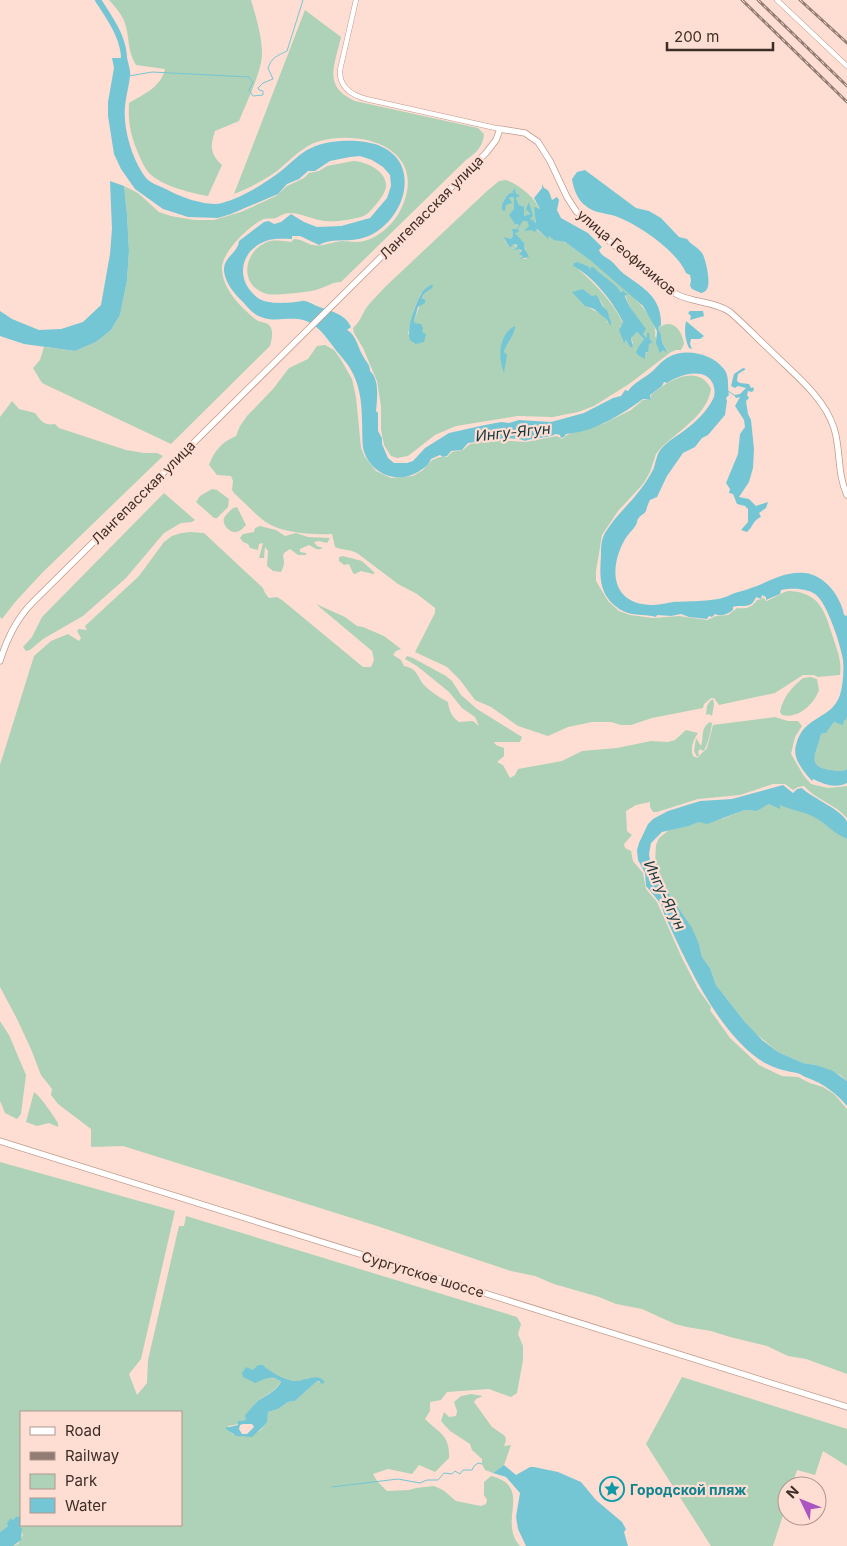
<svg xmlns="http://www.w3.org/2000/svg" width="847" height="1546" font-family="Inter,sans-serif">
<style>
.green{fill:#add2b7;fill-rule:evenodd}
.water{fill:#75c6d5;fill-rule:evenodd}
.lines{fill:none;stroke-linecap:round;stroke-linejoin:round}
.stream{stroke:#75c6d5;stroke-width:1}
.river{stroke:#75c6d5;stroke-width:6}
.minor-casing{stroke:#c09b8c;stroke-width:5.5}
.major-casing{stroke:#c09b8c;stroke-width:7}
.minor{stroke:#fff;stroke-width:4.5}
.major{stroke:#fff;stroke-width:5.5}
.rail-casing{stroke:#927b73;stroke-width:3}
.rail{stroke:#feded2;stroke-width:1;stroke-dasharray:4;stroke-linecap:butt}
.labels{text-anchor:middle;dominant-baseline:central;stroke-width:4.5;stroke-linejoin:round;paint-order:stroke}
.street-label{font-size:14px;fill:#3c2d27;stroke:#feded2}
.culture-label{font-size:14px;font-weight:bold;fill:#0d838f;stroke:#feded2;text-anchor:start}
.water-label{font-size:15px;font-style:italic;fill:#123940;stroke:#feded2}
</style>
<rect width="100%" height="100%" fill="#feded2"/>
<!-- green -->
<path class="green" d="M109,0H251C256,17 262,36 262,54C262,71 246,104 239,121L215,131C210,146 210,154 222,165L208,196C191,193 156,185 146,169C142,163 139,155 136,148C130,132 128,120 129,103C144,94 161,87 165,69L136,65C127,49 130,42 126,27C124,16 116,8 109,0Z
M305,10L341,37C335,65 322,86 355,101L478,128L484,134C483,147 476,153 466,160L341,282C332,282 326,287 316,290C308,292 274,296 267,294C240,287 242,254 265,243C272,239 283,241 291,242L294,239C301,239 306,243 312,245C322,247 332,242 342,241C349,241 357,243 364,241C379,237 392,225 399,213C430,155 373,130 324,140C304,144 292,159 277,171C263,181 249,188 234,194Z
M353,161C365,161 387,171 386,186C386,191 381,198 378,202C373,208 368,215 361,217C349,220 331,223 319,220C310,218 299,213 290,213C284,213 280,216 276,218C272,219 268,218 264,219C249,225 221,253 222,269C223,290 240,306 255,319C259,322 262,322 266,323C275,327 272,339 270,346L171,444L42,383L33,368L40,360L44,347L75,351L96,342L111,330L120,315L127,281L129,251L127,214L124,186L138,193L159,212L171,216L194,220H214L241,212L276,196L287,186L304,178L309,173L319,171L327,166Z
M506,180C518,184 535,197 540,210L536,213V220L535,223L533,220L530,219L529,203L530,214L524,216L516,198L519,196L516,193L515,189L513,191L514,193H510L504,199L503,202L506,205L509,198L512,197L514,198L515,224L519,225L517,229H512L513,236L511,240L503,238L510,248L514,244L517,247L514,249H519L524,255L520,258L526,259C528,243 521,243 515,233L523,221H527L532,230L536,229L547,238L549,235C555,242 559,239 566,243C587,256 661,310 655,336L663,350L668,352L662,342L661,334L658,328C673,317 682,330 684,344L681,350H676L671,352L629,384L594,406L578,412L553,417L518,416L456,426L435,435L408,456L397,458L391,456L384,445L381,429V406L377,381L363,348L354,333L353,328C359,323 361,317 365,310C370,302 378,295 384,288L487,191L499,181ZM578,262L588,266L592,271L597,270L625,295L630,307L644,327L643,334L647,338V333L650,340L645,358L639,346L644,339L637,332L631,338L633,343L629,346L626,340L623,341L620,327L623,323C612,301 596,285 578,269ZM432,288L424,294L414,321L415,323L421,325L422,332L408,334L414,309L421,293ZM583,289L592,296L600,300L610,318L608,323C604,312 592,311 585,305C582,302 579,298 576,295ZM515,330L505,345L504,352L506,355L504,371L501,362L502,342Z
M325,345L334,350L340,358L352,379L356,397L361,448L365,457L376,471L391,478L413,476L423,470L432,460L440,457H447L452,452L463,450L470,444L495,440L526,442L557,436L562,439L567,435L603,424L631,410L643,400H651V395C666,382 698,362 711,389C707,416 677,431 659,450L656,454L650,472L643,484L618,511L602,535L596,571V581L608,601L619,611L630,615L653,618L679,616L707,620L716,616L728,615L737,608C747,609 751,608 757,600L762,599L763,597L766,601C774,599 782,591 790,591C821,593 825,613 833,637C837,651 842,660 840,675L818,677L814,675H803L775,693L719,705L714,698H711L704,704L703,708L652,718L631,725H621L611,722H592L568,727L548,736L518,726L491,707L475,700L460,680L447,667L415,652L435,613V608L417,594L398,584L357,553C349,549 342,550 335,547L332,534C312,535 279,533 263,520C253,512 244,502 234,493L232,490L233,481L231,476L217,475L209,465C214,451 222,442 236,436L240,426L247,416L273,389L289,368L308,359L317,346Z
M12,401L19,409L35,413C41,421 44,426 55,424L59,428L126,450L144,453H157L163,456L43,572L16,601L2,619L0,617V417Z
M212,489L217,490L229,499L228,507L217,518H214L196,502L200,496Z
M164,493L195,520L192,522L181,523L164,533L126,578L83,616L43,639L30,650L26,651L23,647L32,637L42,617Z
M237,507L246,525C243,528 240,532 236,532C229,533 222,524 224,518C226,514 230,511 233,508Z
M260,526L276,530L285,536L296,533L308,537L330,538L327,543L319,541L314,542L317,546L323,548C317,551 315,548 309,545L300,549V552L306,553V555H298L290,549L284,553L283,556C285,563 284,566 281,572L273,571L267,566L268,551L265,547L264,558H259L263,543L259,544L258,550L250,548L248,544L243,542L240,538L243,534L254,532L255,528Z
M191,532L204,533L263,588L265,593L269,598L277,597L282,600L363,667H371L374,660L372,651L316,604L345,617L357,626L363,627L384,636L401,649L396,651L393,655L401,660L404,666C418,669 416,675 424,685C430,691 440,698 448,702C449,711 452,717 459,722L473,721L479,726L475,717L462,708L449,692L417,666L405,659L407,656L413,658L446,676L452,681L461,695L477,709L522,737L520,742H494L496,745L504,748V756L497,762L503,765L510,778L515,775L518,769L562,761L582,751L617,748L651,741L668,742L675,740L686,730L698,733C693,740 690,748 693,756L697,758L707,748L713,725L775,717L788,721H798L802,726L795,737L791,754L804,776L811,784L828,788L847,786V818C835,804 816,800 804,786L798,787L793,790L785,784H773L740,795L698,799L657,812H653L650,807V802L636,805L626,811L627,831L632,835L624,844L625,848L631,851L633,861L643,873L646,889L657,902L682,958L698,989L711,1007L710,1010L730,1038L759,1065L782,1076L798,1077L810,1083L823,1087L834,1094L847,1109V1374L806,1359L788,1356L767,1346L730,1337L711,1331L687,1327L675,1324L642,1309L616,1304L599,1297L554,1284L535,1276L511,1271L374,1225L123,1146L91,1147V1129L58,1104L51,1095L52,1089L41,1075L31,1049L16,1017L0,987V765L34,656L51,641L68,634L79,641L81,638L77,631L79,629L87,630L85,626L139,576L164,542L172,536L181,533Z
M343,556L362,561L375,573L373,574L361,571L355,574L353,573L349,564L344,565L339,561V557Z
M811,677L817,679L819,690C814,704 799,719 782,715L780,712C783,697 792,687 803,678Z
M713,699L714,704L712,716L709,714L706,715L707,706L710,701Z
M847,717V769C842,772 837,771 831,770C804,767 818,751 821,734L826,733L834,722L837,723L844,720L846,721Z
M710,722L712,723C711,730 708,746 703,751L700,749L698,752L699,755L697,757L694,751L696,738L701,746C704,738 700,728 710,722Z
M769,804L780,806V804C793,808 806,811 817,818C828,825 836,834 847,839V1081L840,1075L816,1065L803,1063L778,1052L755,1033L745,1022L716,985L710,968L702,957L699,944L687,921L667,891L655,863L656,845L659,838L669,830L689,826L699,822L722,819L745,810L757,811Z
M0,1021L9,1035L26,1075L21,1114L17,1119L5,1113L0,1101Z
M34,1092C41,1097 53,1115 58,1123V1127L49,1123L37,1126L26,1122Z
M0,1162L175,1211L141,1359L129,1374L137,1395L147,1383L148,1360L179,1226H184L186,1216L517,1317L521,1324L518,1334L523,1346V1360L517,1393L511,1397L489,1389L447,1392L441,1400L430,1402V1411L425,1419C440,1434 450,1435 449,1458L435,1472L419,1465L412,1474L388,1469L373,1474L377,1481L387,1491L409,1490L416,1488L434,1486L443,1490L456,1501L481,1506L486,1504L487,1500L484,1495V1482L491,1476C534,1487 497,1520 520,1546H13L18,1544L23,1535L20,1526L21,1524L181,1525V1412H21V1518L19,1516L13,1520L11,1518L8,1526L0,1532ZM268,1371C275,1373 287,1381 294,1381C311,1381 306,1373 325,1382H316L295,1401L288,1402L278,1409L268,1412C267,1416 267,1421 265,1425C259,1435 243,1439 232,1434L228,1426L239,1424L238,1421L247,1420L248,1412C252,1408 255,1403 259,1400C267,1394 275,1391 281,1382L277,1379L266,1377Z
M682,1377L847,1429V1466L823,1451L815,1475L797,1470L792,1486H787V1503L773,1546H711L646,1444Z
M471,1394L483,1396L476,1399L474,1402L492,1427L505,1436L506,1440L504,1446L511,1445L504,1465L493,1473L485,1470L482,1464V1459L472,1450L470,1444L450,1431L441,1421L444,1412L449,1417L456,1416L457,1411L454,1402L461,1396Z"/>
<!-- water -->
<path class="water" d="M112,58H127C128,63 131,71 130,76C129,86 126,96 125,106C123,128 131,155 143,174C148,183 160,186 168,190C180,197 208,207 222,203C243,197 264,184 281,171C291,163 300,153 311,148C329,139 360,139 378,145C388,149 398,156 402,167C413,196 389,233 359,239C345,242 332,238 319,245L300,236H292V239C283,239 274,238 266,241C239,251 235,281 258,298C268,306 297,302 302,301C307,300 313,305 317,306C329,311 345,313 351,327L347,330C356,334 358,348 363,356C366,362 370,364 370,371C380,379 377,401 376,411L378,413V431L382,438V444L388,458L394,463H407L413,461L425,448L449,433L485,425L501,422L509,423L519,420L551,422L584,413L613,398L621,396L625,390L628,391C633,384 642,379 649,374C656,369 660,362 667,358C684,347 712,353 724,369C730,377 727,386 729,395L726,398L727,401L725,415L708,435L702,438L695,447L683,453L667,476L657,497L650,500C648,504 647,507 646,511C645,514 640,515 638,519C637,521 637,523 636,525C632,531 627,535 624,541C609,569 611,604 651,605C658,605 666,603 673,602C687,601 718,602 730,595C736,592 744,591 751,588C769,582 784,571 805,573C825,575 841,597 844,615L847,616V717L846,721L844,720L843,725L834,722L826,733L821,734C818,751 804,767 831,770C837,771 842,772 847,769V783C836,789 823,784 813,779L812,781C803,771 792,758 796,745C804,714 831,721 840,695C843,685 844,671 843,660C841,646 827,602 815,594C806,588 791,588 781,590L780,594L766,600V597L762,595L761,599L756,597C751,610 743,604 733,607V610C728,614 721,617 715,614L712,617L709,616L707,619L689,617L681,614L671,616L657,615L656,617C645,614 632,616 623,611C600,598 599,580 601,556C601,548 601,540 605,533C615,516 631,503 643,486C647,481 650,475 653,470C656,463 656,455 661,449C668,441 677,436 685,430C696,422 707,411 713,399C715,395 715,389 713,384C705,366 679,375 667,383L664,382L662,386L650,395L651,400L643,399C621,415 594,432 566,434L564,437L561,438L560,435L556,434C546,439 535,437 525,441C512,435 482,442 468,443L462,450L451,451L447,456L443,457L440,455L431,459C428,466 424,468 418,472C396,485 369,473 363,448C361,422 365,394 351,370C347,362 340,356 335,349C329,341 321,329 312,324C295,313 278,324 261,317C252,314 247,306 241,300C233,292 225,282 224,271C223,257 238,253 239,241L264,222L269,221L274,224L281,222L291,214L304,222L317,227L341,226L370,218L387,198L391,186L390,175L383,167L372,160L360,156L350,157L330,161L315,171H308L299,179L287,184L278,194L231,214L218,218L188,217L163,209L135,189L121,169L114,154L108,116V102L114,68Z
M585,170L636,208L649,211L661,218L679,237L687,239C691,245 698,247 702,253C706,259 711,283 707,289C705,292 704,292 701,293L692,289L690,286L691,280L690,275L686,273C677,251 638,224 615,216C606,213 593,213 586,206C578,201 573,188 572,179L577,172Z
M110,181L124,186L127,214L129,251L127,281L120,315L111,330L96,342L75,351L24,344L0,336V311L12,319L39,330L61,329L83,322L101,305L110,254L112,229Z
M542,184L544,188C550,190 550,195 552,200L557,197L559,200L557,210L561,218L588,233L602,247L599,250C601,255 605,257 610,260C615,264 619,270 624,274C644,288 662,298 661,325L658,328L661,334L662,342L668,353L663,350L660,353L656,343L657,331L643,306L590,260L565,242L554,240L549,236L548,239L537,229L535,232L531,230L524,231L529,226L527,221H523L518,229L519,232L515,233L524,243L525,249L529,257L519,259L523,256L519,254L522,251L519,249L513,250L517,247V245L514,244L510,248L503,237L511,239L513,236L512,229H517L519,225L515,224L509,215L514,209V198L512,197L509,198L512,203L506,205L505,211L502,210C501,203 505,197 510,193H514L512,192L515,188L516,193L520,196L516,198L519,205L524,207V216L530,214L526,209L529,202L533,216L530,219L533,220L536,223L534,207L540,209L534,198L542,188Z
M578,262L588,266L591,270L590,267H593L616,286L621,292H623L621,289L628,295H625V297L630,307L646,329L643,334L647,338V333H649L650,340L653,342L649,344L648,352H646L645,359L638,355L636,352L639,346L644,339L637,332L631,338L633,348L629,346L626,340L624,343L619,330L623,322C614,303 593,276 573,266L574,263Z
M433,284L432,288L424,294L422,298L425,300V303L418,307L414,321L415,323L421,324L423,328L422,332L426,334L424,342L416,344L410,340C406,329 415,305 421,294C423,290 429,286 433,284Z
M583,289L592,296L596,295C601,300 601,307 607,310L611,322V326L606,319L594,309L585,306L572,292Z
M690,311H703L704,316L690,320L691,316L688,313Z
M686,321L704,336L700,339H691L690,344L692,349L689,348C685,339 684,331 686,321Z
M515,326C515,336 506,342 504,352L507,355L504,373C498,359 498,334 515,326Z
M743,368L746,369L738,374L737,381L740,383L749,384L751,388L753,387L754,390L752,392L748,391L747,395L749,398L746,401L748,414L751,420L754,449L753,468L749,482L739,497L749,499L756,506L768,502L766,508L759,513L761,517C753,520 753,527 747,532L741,530L748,522V509L745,506L737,504L733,494L729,493L730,489L726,483L738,454L740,434L745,427L744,420L735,406L740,397L736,398L734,395L740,394L746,388L738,386L735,388L731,386L734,374Z
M783,785L793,793L797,789L802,788C812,798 844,811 847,822C847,827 847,834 847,839C834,834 826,823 814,817C803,811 791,810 780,805V809L769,804L757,811L745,810L707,824L699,822L689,826L662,832L651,843L649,854L650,860L667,891L692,928L699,944L702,957L710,968L716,985L745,1022L762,1040L778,1052L803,1063L816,1065L833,1071L847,1081V1106C836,1093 824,1084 808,1078C804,1077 801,1074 797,1073C786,1071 776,1069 765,1063C718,1035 686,961 664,914L661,904L646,886L645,873L638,860L637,850L639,843L648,824L653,819L668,811L700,801L732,799Z
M258,1365H263C268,1371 287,1381 295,1381C306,1381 317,1372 325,1382L322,1384L319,1381L316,1382L295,1401L288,1402L278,1409L268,1412L267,1422L264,1426L252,1437L236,1436L225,1428L238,1425V1421L246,1420L245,1415C248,1412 256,1402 259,1400C267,1395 276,1391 281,1382C273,1374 264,1379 255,1383L243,1377L242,1373L246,1367L253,1370ZM243,1424H252L254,1427L247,1434H242L239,1429L240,1425Z
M504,1465L516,1475L530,1467H534L558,1472L581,1482L596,1500L622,1522L626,1529L624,1532L628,1546H526L518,1529L516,1517L520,1493L506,1477L493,1473Z
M20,1516L21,1518L20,1526L22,1529L21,1540L13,1546H0V1532L8,1526L7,1523L11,1518L13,1520L16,1517Z"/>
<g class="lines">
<!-- stream -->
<path class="stream" d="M129,76L152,72L249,77L253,82L249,90L253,96L263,95V91L259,90L258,88L263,83L273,79L268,68C272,57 277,56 287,51L303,0
M728,391L734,395
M332,1487L398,1479L420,1483L427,1480H438L444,1473L452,1474L455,1471L460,1474L463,1470H472L474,1466L478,1463L482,1464"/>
<!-- river -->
<path class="river" d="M98,0C111,20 126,40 124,65"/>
<defs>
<path id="minor" d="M356,0L340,70C339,87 351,95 366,99L500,129
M777,0L847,66"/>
<path id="major" d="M0,661C7,638 16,619 33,602L486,153L496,140L500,129L525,133L538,142L550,161L567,197L576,211L604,237L676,294C693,303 714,301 730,312C745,325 758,339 772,352C794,374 824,397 834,428C841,450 837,474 847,495
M0,1141L847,1407"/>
</defs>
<!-- minor casing -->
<use href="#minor" class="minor-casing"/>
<!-- major casing -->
<use href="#major" class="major-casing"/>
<!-- minor -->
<use href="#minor" class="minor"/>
<!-- major -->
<use href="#major" class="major"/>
<defs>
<path id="rail" d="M742,0L847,102
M758,0L847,86
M800,0L847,43"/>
</defs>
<!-- rail casing -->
<use href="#rail" class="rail-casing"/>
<!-- rail -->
<use href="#rail" class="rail"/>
</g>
<!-- icons -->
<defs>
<symbol id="sight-ring" viewBox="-11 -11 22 22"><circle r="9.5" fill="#feded2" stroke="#0f9aa8" stroke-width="1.5"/><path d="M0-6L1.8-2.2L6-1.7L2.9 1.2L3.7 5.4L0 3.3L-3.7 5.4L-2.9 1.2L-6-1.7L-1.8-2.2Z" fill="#0f9aa8"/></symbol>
</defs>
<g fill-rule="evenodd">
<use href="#sight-ring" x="598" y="1475" width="28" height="28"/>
</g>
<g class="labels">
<!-- street labels -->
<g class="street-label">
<text transform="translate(431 207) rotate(-45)">Лангепасская улица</text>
<text transform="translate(627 252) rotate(40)">улица Геофизиков</text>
<text transform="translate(143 492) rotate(-45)">Лангепасская улица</text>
<text transform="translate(423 1274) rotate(17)">Сургутское шоссе</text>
</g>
<!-- culture labels -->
<g class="culture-label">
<text x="630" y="1489">Городской пляж</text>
</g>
<!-- water labels -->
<g class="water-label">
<text transform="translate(513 432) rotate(-6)">Ингу-Ягун</text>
<text transform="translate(665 895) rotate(64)">Ингу-Ягун</text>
</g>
</g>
<!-- legend -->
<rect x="20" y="1411" width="162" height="115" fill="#feded2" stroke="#b0978e"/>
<rect x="30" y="1427" width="25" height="8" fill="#ffffff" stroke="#b0978e"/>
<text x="65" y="1436" font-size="15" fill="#3c2d27">Road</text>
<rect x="30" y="1452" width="25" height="8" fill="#927b73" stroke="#b0978e"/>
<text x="65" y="1461" font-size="15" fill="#3c2d27">Railway</text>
<rect x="30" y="1474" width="25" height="15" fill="#add2b7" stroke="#b0978e"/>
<text x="65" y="1486" font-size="15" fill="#3c2d27">Park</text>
<rect x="30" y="1498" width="25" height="15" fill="#75c6d5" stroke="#b0978e"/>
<text x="65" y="1511" font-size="15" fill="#3c2d27">Water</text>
<!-- north arrow -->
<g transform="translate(802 1501) rotate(313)"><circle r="24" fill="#feded2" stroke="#b0978e"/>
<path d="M0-4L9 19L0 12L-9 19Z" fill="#ab54c2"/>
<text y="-8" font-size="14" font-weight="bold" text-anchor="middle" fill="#3c2d27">N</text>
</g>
<!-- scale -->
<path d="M667 42v8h106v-8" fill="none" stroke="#3c2d27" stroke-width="2.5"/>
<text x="674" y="42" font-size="15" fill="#3c2d27" stroke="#feded2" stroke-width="4" paint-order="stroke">200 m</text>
</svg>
